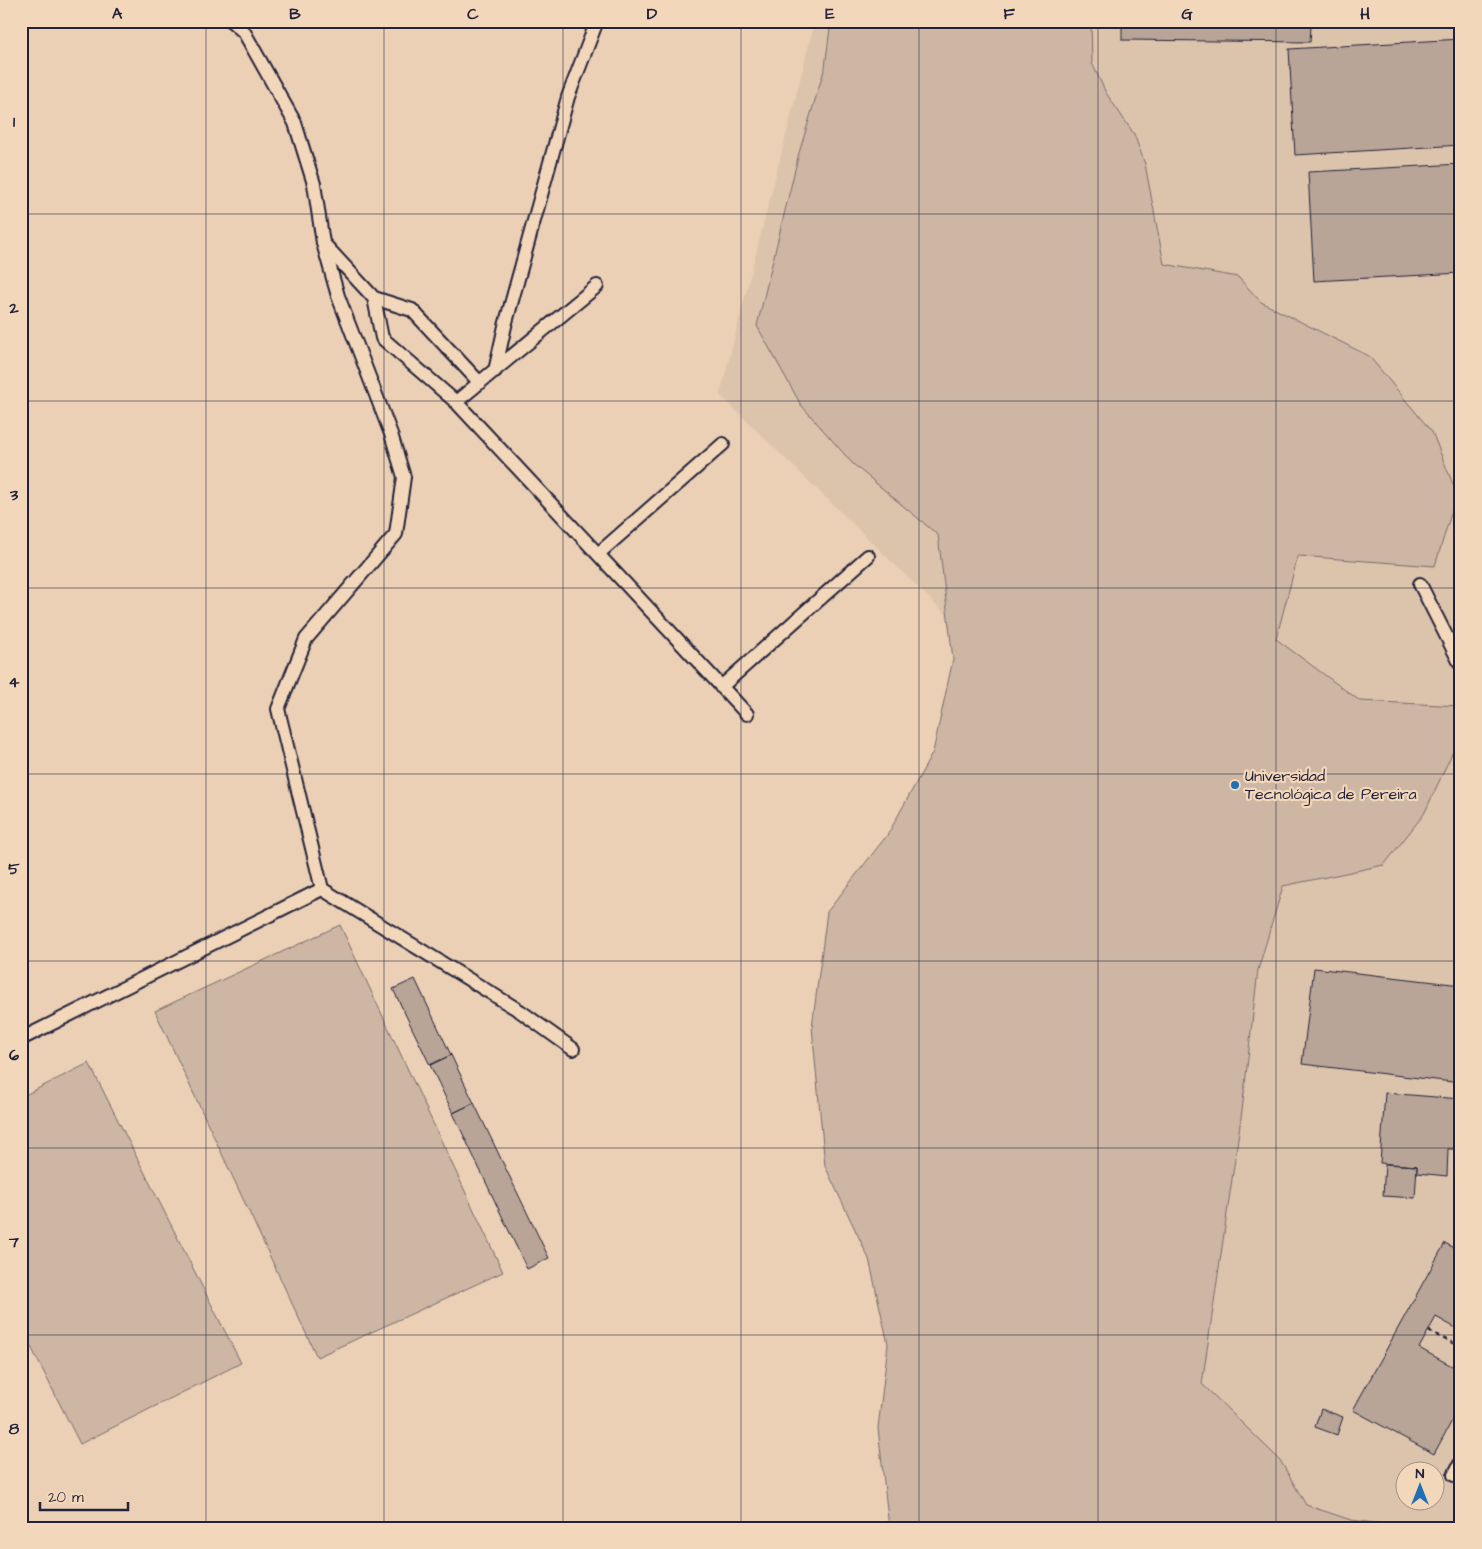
<svg xmlns="http://www.w3.org/2000/svg" width="1482" height="1549" font-family="'Architects Daughter',sans-serif">
<style>
.built{fill:#dcc3ac;fill-rule:evenodd}
.green{fill:#cdb6a3;stroke:#786c6f}
.building{fill:#b8a597;stroke:#22223b}
.lines{fill:none;stroke-linecap:round;stroke-linejoin:round}
.service-casing{stroke:#22223b;stroke-width:16}
.path{stroke:#22223b;stroke-width:3;stroke-dasharray:4 4;stroke-linecap:butt}
.service{stroke:#f3d7ba;stroke-width:12}
.grid{fill:none;stroke:#22223b;stroke-width:1;stroke-opacity:0.55}
.poi-dot{fill:#1f6fb2;stroke:#f3d7ba;stroke-width:2}
.labels{text-anchor:middle;dominant-baseline:central;stroke-width:4.5;stroke-linejoin:round;paint-order:stroke}
.poi-label{font-size:16px;fill:#22223b;stroke:#f3d7ba;text-anchor:start}
.neatline{fill:none;stroke:#22223b;stroke-width:2}
.grid-label{font-size:16px;text-anchor:middle;font-weight:bold;fill:#22223b}
</style>
<rect width="100%" height="100%" fill="#ebd0b5"/>
<filter id="ink" filterUnits="userSpaceOnUse"><feTurbulence type="fractalNoise" baseFrequency=".02" numOctaves="2"/><feDisplacementMap in="SourceGraphic" scale="10" xChannelSelector="R" yChannelSelector="G"/><feConvolveMatrix kernelMatrix="1 2 1 2 8 2 1 2 1" color-interpolation-filters="sRGB"/></filter>
<g filter="url(#ink)">
<!-- built -->
<path class="built" d="M815,21H1461V1528H1127L1001,820L962,630L720,395ZM1404,1472H1434V1502H1404Z"/>
<!-- green -->
<path class="green" d="M831,21H1091L1092,63L1106,93L1134,134L1145,164L1164,264L1238,277L1261,302L1369,356L1432,432L1457,494L1435,566L1298,556L1276,639L1360,701L1461,706V734L1424,814L1384,865L1283,886L1258,970L1242,1111L1202,1384L1280,1460L1306,1505L1351,1520L1391,1525L1394,1528H889L878,1428L888,1344L869,1259L825,1166L812,1027L827,912L888,834L933,752L953,659L938,535L853,464L801,405L757,326L799,153L825,67Z
M340,925L503,1272L317,1357L155,1011Z
M89,1063L241,1363L80,1444L21,1327V1097Z"/>
<!-- building -->
<path class="building" d="M1122,21H1322V26H1311L1310,42L1122,40Z
M1461,39V145L1295,155L1289,49Z
M1461,164V273L1314,281L1308,172Z
M1314,968L1461,985V1083L1302,1064Z
M415,979L451,1055L430,1065L393,989Z
M451,1055L474,1103L453,1113L430,1065Z
M1385,1093L1461,1099V1149H1448L1447,1176L1417,1173V1166L1380,1163Z
M474,1103L549,1258L527,1269L453,1113Z
M1385,1164L1417,1166L1415,1198L1383,1196Z
M1445,1243L1461,1252V1331L1436,1317L1419,1348L1461,1371V1404L1434,1454L1353,1410Z
M1321,1409L1343,1417L1337,1435L1315,1427Z"/>
<g class="lines">
<defs>
<path id="service" d="M231,21L244,32L295,123L314,184L323,243L338,296L391,434L404,477L396,534L306,639L278,709L322,889L520,1011L573,1049
M324,244L374,298L412,310L480,383
M374,298L382,338L456,402L747,714
M495,371L505,326L568,97L597,21
M456,402L597,286
M598,554L723,444
M1420,584L1461,665
M721,687L868,556
M21,1039L322,889
M1454,1475L1461,1462"/>
</defs>
<!-- service casing -->
<use href="#service" class="service-casing"/>
<!-- path -->
<path class="path" d="M1429,1331L1461,1347"/>
<!-- service -->
<use href="#service" class="service"/>
</g>
</g>
<!-- grid -->
<path class="grid" d="M206,21V1528M384,21V1528M563,21V1528M741,21V1528M919,21V1528M1098,21V1528M1276,21V1528M21,214H1461M21,401H1461M21,588H1461M21,774H1461M21,961H1461M21,1148H1461M21,1335H1461"/>
<!-- markers -->
<circle class="poi-dot" cx="1235" cy="785" r="5"/>
<g class="labels">
<!-- poi labels -->
<g class="poi-label">
<text x="1245" y="776">Universidad<tspan x="1245" dy="18">Tecnológica de Pereira</tspan></text>
</g>
</g>
<!-- margin -->
<rect width="1482" height="1549" fill="none" stroke="#f3d7ba" stroke-width="55"/>
<!-- north arrow -->
<g transform="translate(1420 1486)"><circle r="24" fill="#f3d7ba" stroke="#9f8f87"/>
<path d="M0-4L9 19L0 12L-9 19Z" fill="#1f6fb2"/>
<text y="-8" font-size="14" font-weight="bold" text-anchor="middle" fill="#22223b">N</text>
</g>
<!-- scale -->
<path d="M40 1502v8h88v-8" fill="none" stroke="#22223b" stroke-width="2.5"/>
<text x="48" y="1502" font-size="15" fill="#22223b" stroke="#f3d7ba" stroke-width="4" paint-order="stroke">20 m</text>
<rect x="28" y="28" width="1426" height="1494" class="neatline"/>
<g class="grid-label">
<text x="117" y="19">A</text>
<text x="295" y="19">B</text>
<text x="473" y="19">C</text>
<text x="652" y="19">D</text>
<text x="830" y="19">E</text>
<text x="1009" y="19">F</text>
<text x="1187" y="19">G</text>
<text x="1365" y="19">H</text>
<text x="14" y="127">1</text>
<text x="14" y="313">2</text>
<text x="14" y="500">3</text>
<text x="14" y="687">4</text>
<text x="14" y="874">5</text>
<text x="14" y="1060">6</text>
<text x="14" y="1247">7</text>
<text x="14" y="1434">8</text>
</g>
</svg>
